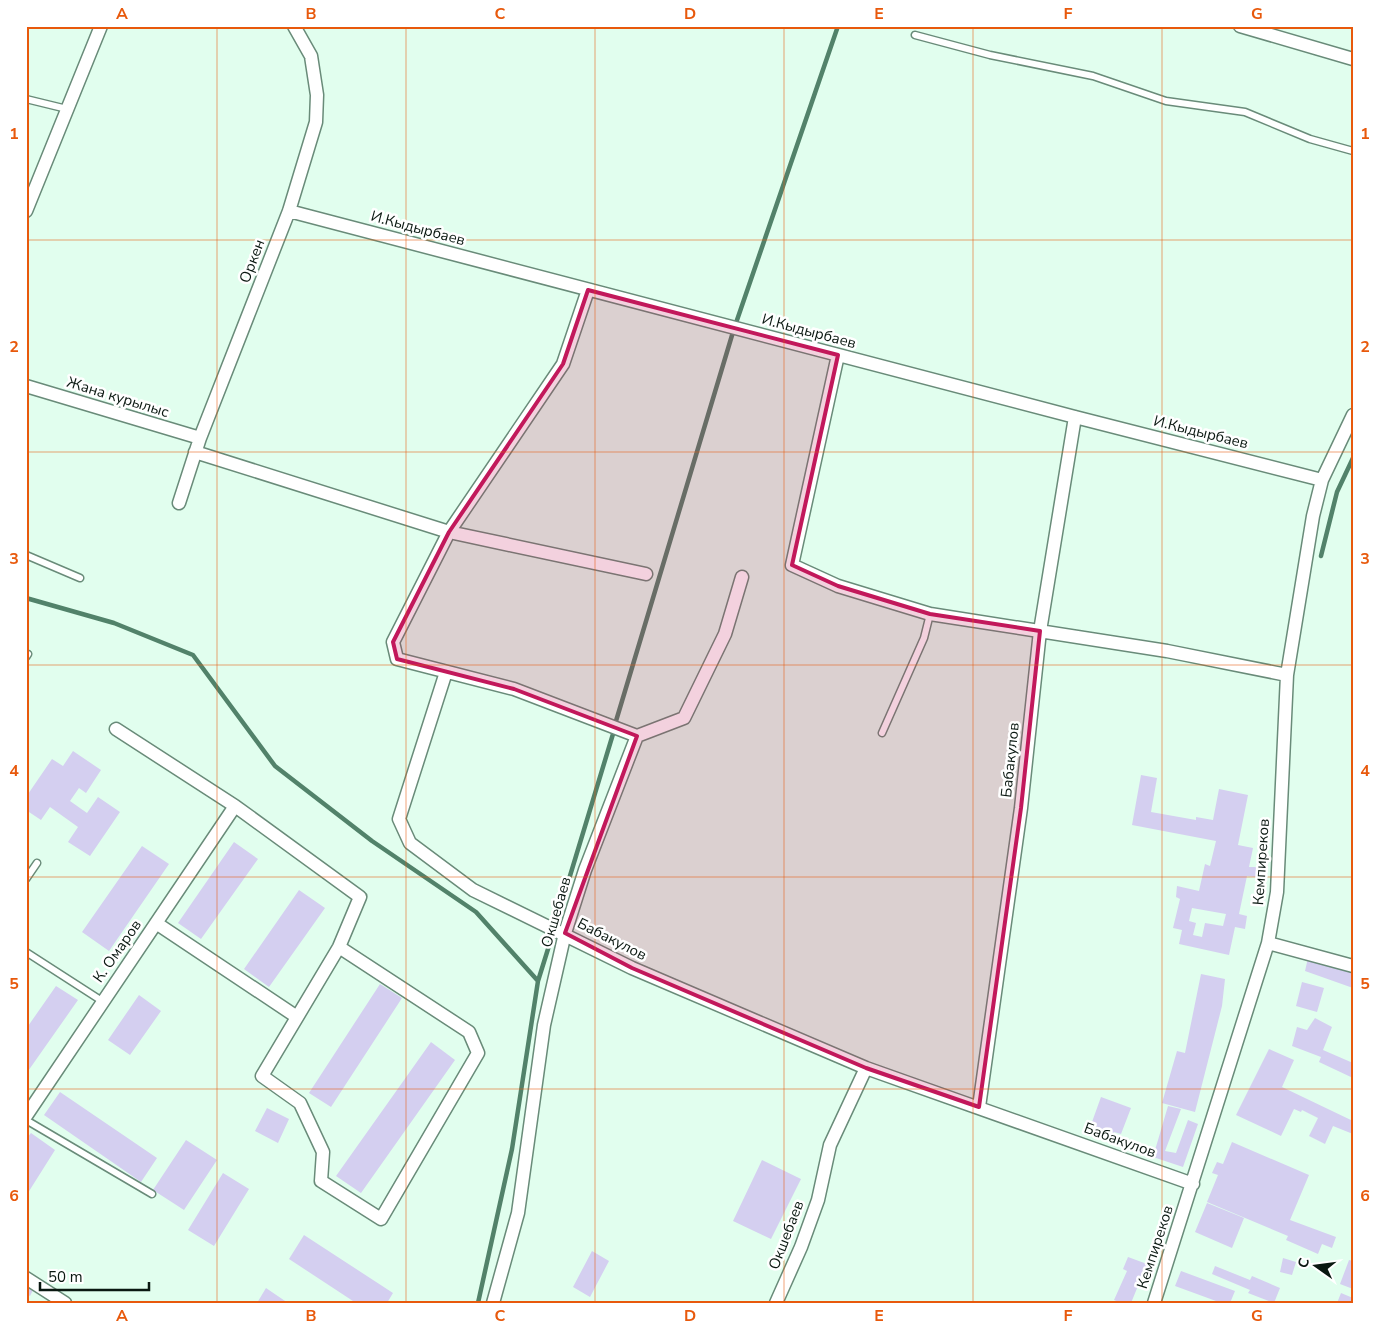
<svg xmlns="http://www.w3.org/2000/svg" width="1379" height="1329" font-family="'Nunito Sans',sans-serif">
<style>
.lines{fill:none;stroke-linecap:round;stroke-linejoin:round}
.stream{stroke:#52826a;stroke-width:4.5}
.building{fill:#d4cff0;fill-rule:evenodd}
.lane-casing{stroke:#698b79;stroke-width:9}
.street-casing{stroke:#698b79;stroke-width:15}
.lane{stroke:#fff;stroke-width:6}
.street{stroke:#fff;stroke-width:12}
.marked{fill:#c2185b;fill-opacity:0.2;stroke:#c2185b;stroke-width:4;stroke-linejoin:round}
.grid{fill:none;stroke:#e8590c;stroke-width:1;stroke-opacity:0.55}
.labels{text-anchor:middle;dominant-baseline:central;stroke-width:5;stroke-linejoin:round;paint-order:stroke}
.street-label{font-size:15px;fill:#0a1811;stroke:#fff}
.neatline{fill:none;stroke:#e8590c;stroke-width:2}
.grid-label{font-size:16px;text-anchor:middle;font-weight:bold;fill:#e8590c}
</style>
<rect width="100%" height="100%" fill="#e1feee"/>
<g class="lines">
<!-- stream -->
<path class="stream" d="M736,323L838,26
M1321,556L1337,492L1353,458
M26,598L114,623L193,655L275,766L372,841L476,912L538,981
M616,721L733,332
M556,922L613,734
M478,1303L512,1149L538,981L553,933"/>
</g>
<!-- building -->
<path class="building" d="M73,751L101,770L86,793L79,788L70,801L87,813L98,797L120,812L90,856L68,842L78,827L50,807L41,820L26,810V797L52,759L63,766Z
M1141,775L1157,778L1151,812L1196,820V817L1213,820L1219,789L1248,795L1238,845L1253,848L1249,867H1258L1256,877L1247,876L1239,914L1247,916L1245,929L1235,927L1229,955L1179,944L1182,930L1173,928L1180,899L1176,897L1177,886L1199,891L1205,864L1210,866L1216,841L1132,825ZM1192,908L1226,914L1223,926L1205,923L1202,937L1193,935L1196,923L1189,921Z
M234,842L258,859L201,939L178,923Z
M142,846L169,864L109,951L82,932Z
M299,890L325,908L269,987L244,969Z
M1308,958L1353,972V988L1305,971Z
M1201,974L1225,979L1222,1006L1195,1112L1162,1103L1177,1051L1185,1053Z
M1302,982L1324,988L1317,1012L1296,1006Z
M380,984L402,998L331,1107L309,1093Z
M56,986L78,1000L26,1074V1029Z
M139,995L161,1011L130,1055L108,1040Z
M1315,1018L1332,1027L1323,1050L1353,1063V1078L1319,1062L1321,1057L1292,1046L1297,1027L1307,1030Z
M431,1042L455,1060L361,1193L336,1176Z
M1269,1049L1294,1060L1282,1087L1353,1121V1134L1333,1126L1325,1144L1309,1136L1318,1118L1302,1110L1301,1112L1294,1109L1281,1136L1236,1115Z
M60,1092L157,1158L141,1182L44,1115Z
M1101,1097L1131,1108L1121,1134L1114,1132L1110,1142L1088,1133Z
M1168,1106L1181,1109L1165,1151L1176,1153L1188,1120L1198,1124L1183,1167L1153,1157Z
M267,1108L289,1119L278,1143L255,1131Z
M31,1133L55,1150L26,1196V1139Z
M186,1140L217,1160L184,1210L153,1190Z
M1232,1142L1309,1175L1290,1220L1336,1237L1332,1248L1322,1244L1318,1254L1286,1240L1288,1236L1207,1202L1218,1175L1212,1173L1217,1162L1223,1164Z
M762,1160L801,1179L771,1239L733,1221Z
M223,1173L249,1189L214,1246L188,1230Z
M1207,1203L1244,1218L1232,1248L1195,1232Z
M304,1235L393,1293L387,1303H356L289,1259Z
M592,1251L609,1261L590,1297L573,1287Z
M1128,1257L1147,1264L1131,1303H1121L1114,1300L1127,1271L1123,1269Z
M1283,1258L1296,1262L1292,1275L1280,1272Z
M1349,1260L1353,1261V1289L1340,1284Z
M1215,1266L1250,1280L1252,1276L1280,1288L1274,1303L1248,1293L1250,1290L1212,1274Z
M1181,1271L1235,1291L1230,1303H1215L1216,1301L1175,1286Z
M26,1281L35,1286L30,1296L26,1294Z
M266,1288L288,1303H257Z
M1341,1293L1353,1298V1303H1337Z"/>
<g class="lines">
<defs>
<path id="lane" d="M915,35L990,55L1093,76L1166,101L1245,112L1310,139L1353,151
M26,99L67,109
M26,555L80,578
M26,657L28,654
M882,733L924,638L930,614
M26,879L37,863
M26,952L102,1001
M26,1120L152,1194"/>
<path id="street" d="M1240,26L1353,59
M26,211L101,26
M289,211L1075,417L1322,480
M588,290L563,364L449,532L393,642L397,659L514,689L637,736
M838,355L792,565L838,586L930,614L1167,651L1287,675
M26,386L200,438
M195,452L449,532L646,574
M179,503L200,438L289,211L316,122L317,95L311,56L294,26
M446,672L399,819L410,843L473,890L632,968L866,1068L1193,1184
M116,729L235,806L360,897L339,947L262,1076L300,1103L323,1152L321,1181L381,1219L478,1053L469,1032L339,947
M156,923L297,1017
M1268,943L1353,966
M979,1107L1021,808L1040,631L1075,417
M26,1116L235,806
M26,1278L65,1303
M493,1303L518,1213L544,1025L565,933L585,870L637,736L684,718L725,634L742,577
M776,1303L801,1247L818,1200L830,1145L866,1068
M1154,1303L1268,943L1277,892L1287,675L1313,516L1322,480L1353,415"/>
</defs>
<!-- lane casing -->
<use href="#lane" class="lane-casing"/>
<!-- street casing -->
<use href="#street" class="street-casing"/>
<!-- lane -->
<use href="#lane" class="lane"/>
<!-- street -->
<use href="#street" class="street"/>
</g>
<!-- marked area -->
<path class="marked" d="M588,290L838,355L792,565L838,586L930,614L1040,631L1021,808L979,1107L866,1068L632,968L565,933L637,736L514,689L397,659L393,642L449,532L563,364Z"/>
<!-- grid -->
<path class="grid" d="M217,26V1303M406,26V1303M595,26V1303M784,26V1303M973,26V1303M1162,26V1303M26,240H1353M26,452H1353M26,665H1353M26,877H1353M26,1089H1353"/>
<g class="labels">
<!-- street labels -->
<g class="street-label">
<text transform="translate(418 228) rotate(15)">И.Кыдырбаев</text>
<text transform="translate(252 261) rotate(-69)">Оркен</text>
<text transform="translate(809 331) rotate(15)">И.Кыдырбаев</text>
<text transform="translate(118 397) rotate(17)">Жана курылыс</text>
<text transform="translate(1201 432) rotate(14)">И.Кыдырбаев</text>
<text transform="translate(1010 760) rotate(-84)">Бабакулов</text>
<text transform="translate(1261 862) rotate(-86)">Кемпиреков</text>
<text transform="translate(556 912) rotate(-74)">Окшебаев</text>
<text transform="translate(612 939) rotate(27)">Бабакулов</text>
<text transform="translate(117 951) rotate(-55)">К. Омаров</text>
<text transform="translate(1120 1140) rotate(20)">Бабакулов</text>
<text transform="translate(786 1235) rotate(-69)">Окшебаев</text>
<text transform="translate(1155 1247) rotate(-72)">Кемпиреков</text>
</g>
</g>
<!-- border -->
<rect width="1379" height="1329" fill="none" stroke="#ffffff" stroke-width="55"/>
<!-- north arrow -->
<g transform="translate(1316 1266) rotate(284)" stroke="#ffffff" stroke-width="4" paint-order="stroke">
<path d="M0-4L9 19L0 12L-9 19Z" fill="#0a1811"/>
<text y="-8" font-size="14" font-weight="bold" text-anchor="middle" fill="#0a1811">С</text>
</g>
<!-- scale -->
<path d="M40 1282v8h109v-8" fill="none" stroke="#0a1811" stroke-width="2.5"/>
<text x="48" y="1282" font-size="15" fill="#0a1811" stroke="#ffffff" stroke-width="4" paint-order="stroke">50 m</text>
<rect x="28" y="28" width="1324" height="1274" class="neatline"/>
<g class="grid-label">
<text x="122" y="19">A</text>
<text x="311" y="19">B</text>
<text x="500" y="19">C</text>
<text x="690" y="19">D</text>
<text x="879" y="19">E</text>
<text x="1068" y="19">F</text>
<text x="1257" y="19">G</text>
<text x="14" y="139">1</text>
<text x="1365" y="139">1</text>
<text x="14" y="352">2</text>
<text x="1365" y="352">2</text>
<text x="14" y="564">3</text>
<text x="1365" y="564">3</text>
<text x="14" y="776">4</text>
<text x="1365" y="776">4</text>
<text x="14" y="989">5</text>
<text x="1365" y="989">5</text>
<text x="14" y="1201">6</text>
<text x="1365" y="1201">6</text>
<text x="122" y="1321">A</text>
<text x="311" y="1321">B</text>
<text x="500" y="1321">C</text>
<text x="690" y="1321">D</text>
<text x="879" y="1321">E</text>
<text x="1068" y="1321">F</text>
<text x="1257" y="1321">G</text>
</g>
</svg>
